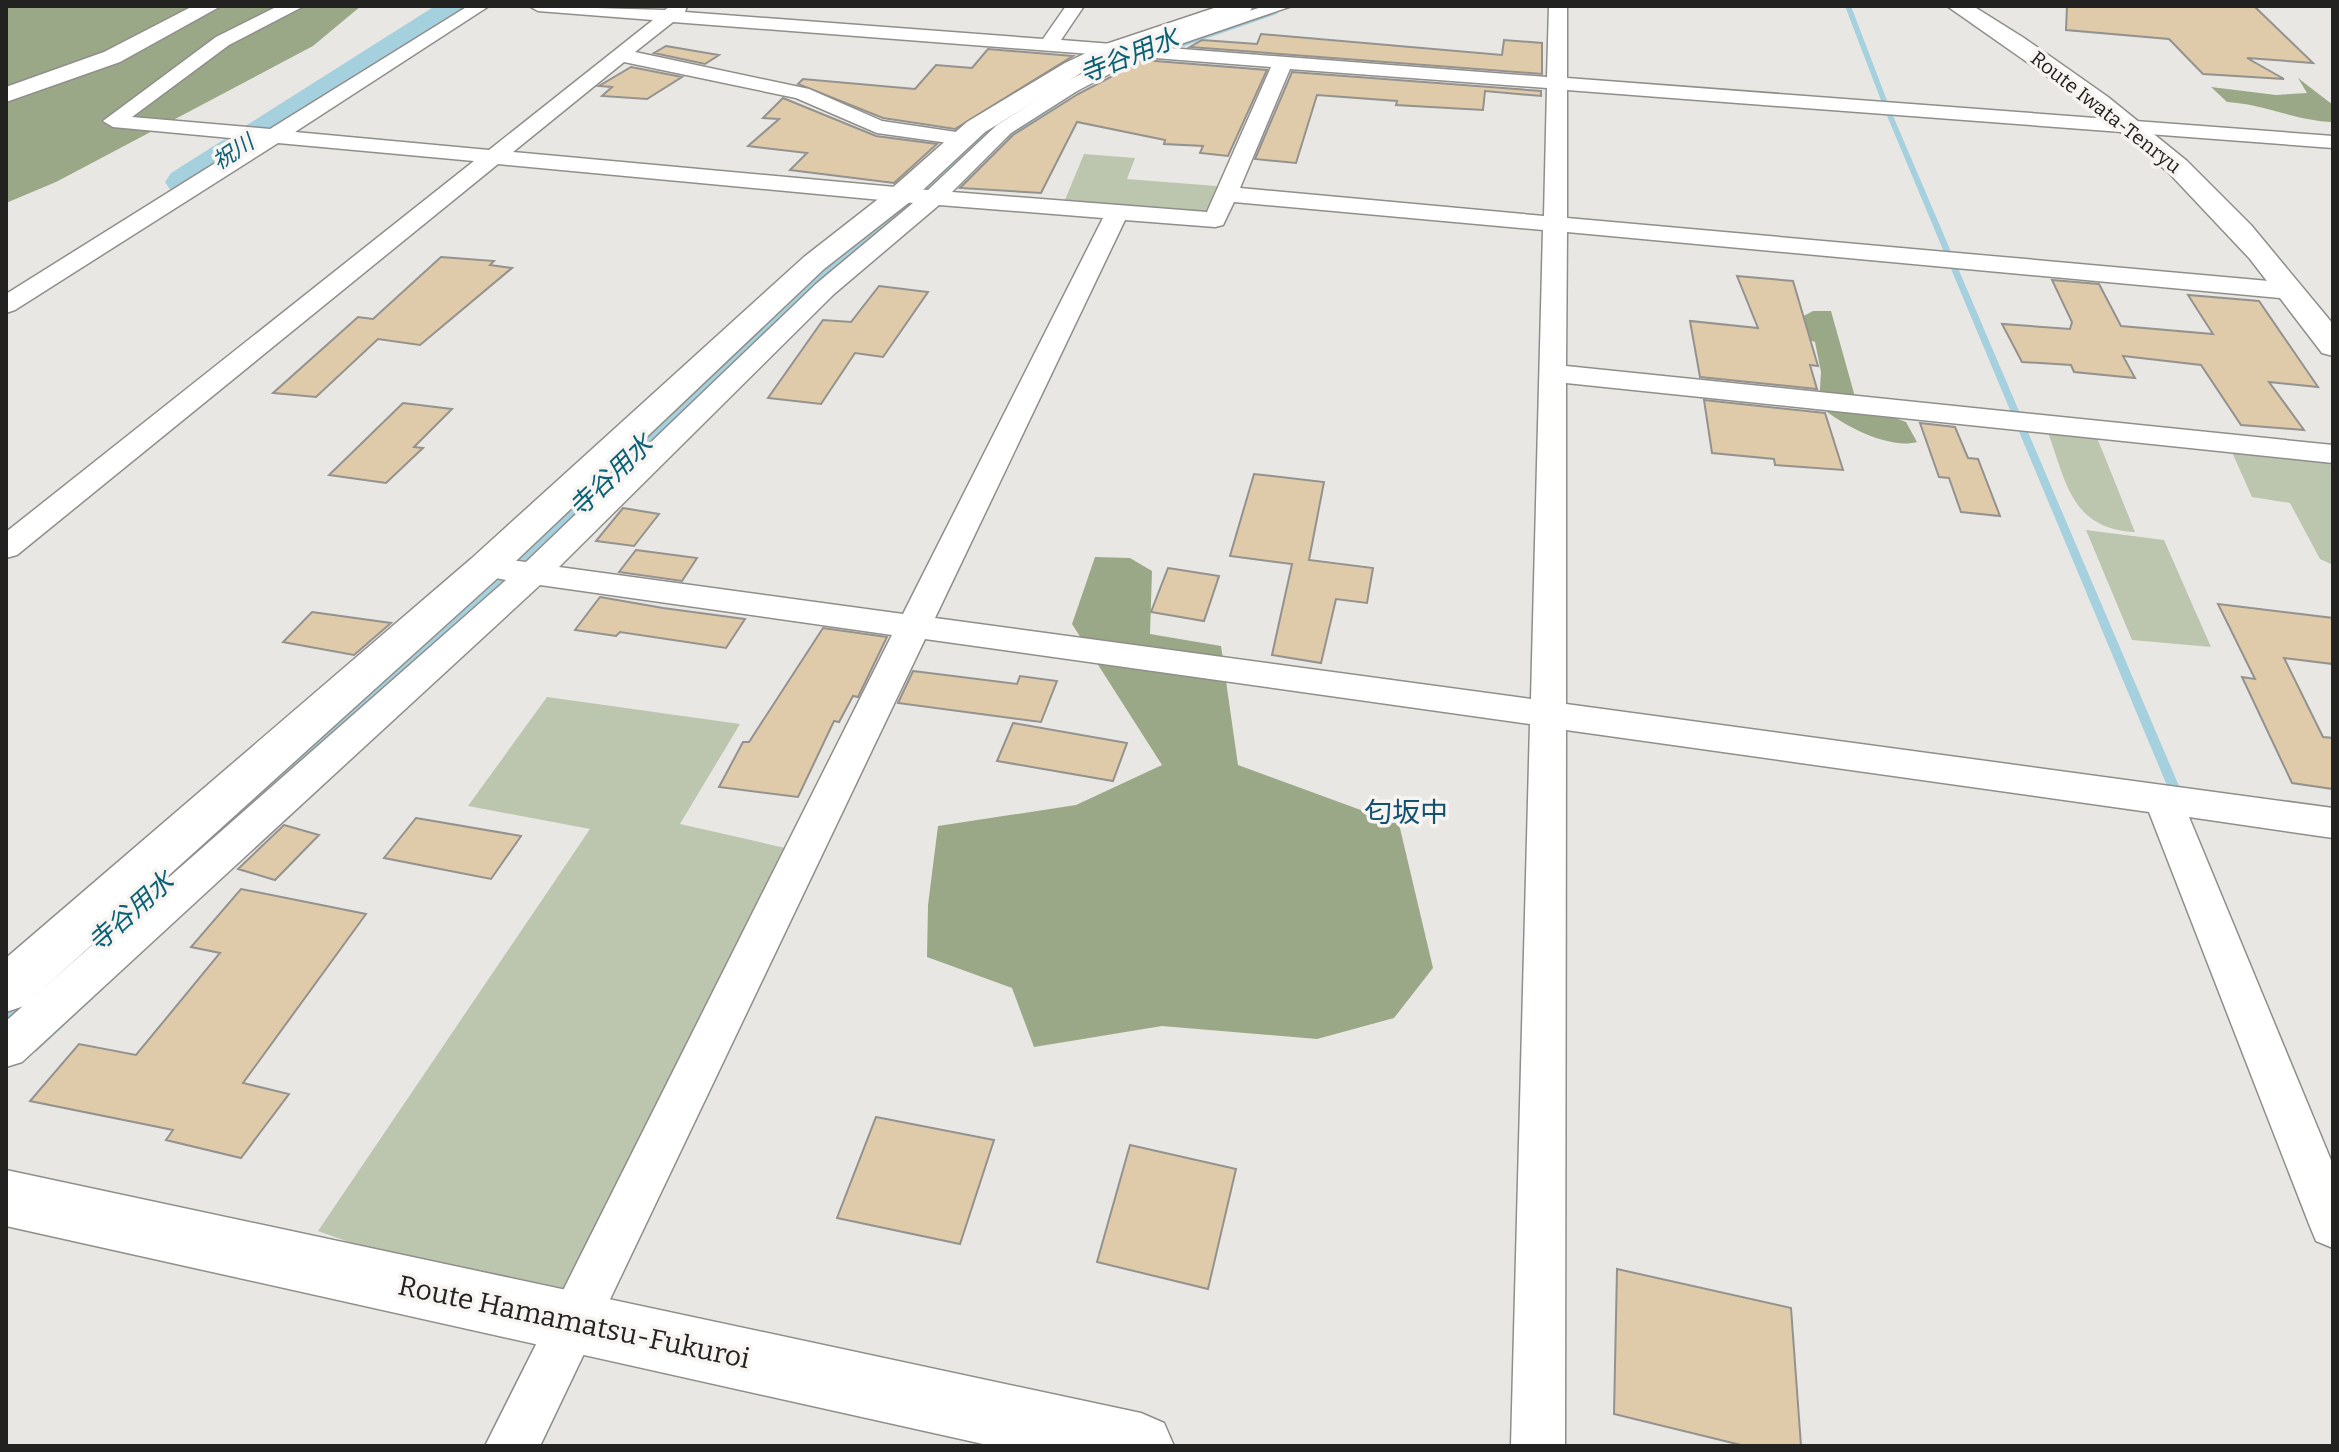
<svg xmlns="http://www.w3.org/2000/svg" width="2339" height="1452" font-family="Bitter,'Noto Sans JP',serif">
<style>
.green{fill:#bcc6af}
.forest{fill:#9aa887}
.lines{fill:none;stroke-linecap:round;stroke-linejoin:round}
.stream{fill:#a5d1df;fill-rule:evenodd}
.river{fill:#a5d1df;fill-rule:evenodd}
.building{fill:#dfcba9;stroke:#94928f;stroke-width:2}
.minor-casing{stroke:#8f8e8a;stroke-width:3}
.tertiary-casing{stroke:#8f8e8a;stroke-width:3}
.secondary-casing{stroke:#8f8e8a;stroke-width:3}
.primary-casing{stroke:#8f8e8a;stroke-width:3}
.minor{fill:#fff;fill-rule:evenodd}
.tertiary{fill:#fff;fill-rule:evenodd}
.secondary{fill:#fff;fill-rule:evenodd}
.primary{fill:#fff;fill-rule:evenodd}
.labels{text-anchor:middle;dominant-baseline:central;stroke-width:7;stroke-linejoin:round;paint-order:stroke}
.far-street-label{font-size:20px;fill:#222220;stroke:#f7f4f1}
.far-water-label{font-size:22px;font-style:italic;fill:#086175;stroke:#f7f4f1}
.water-label{font-size:26px;font-style:italic;fill:#086175;stroke:#f7f4f1}
.quarter-label{font-size:28px;fill:#145272;stroke:#f7f4f1}
.near-street-label{font-size:28px;fill:#222220;stroke:#f7f4f1}
</style>
<rect width="100%" height="100%" fill="#e9e7e4"/>
<!-- green -->
<path class="green" d="M1084,154L1135,158L1127,179L1229,187L1215,220L1062,207Z
M2047,430L2096,435L2135,532C2070,529 2066,480 2047,430Z
M2231,450L2333,460V565L2320,559L2290,503L2252,497Z
M2086,530L2164,540L2211,647L2132,640Z
M547,697L740,724L680,824L803,852L572,1322L318,1231L590,829L468,806Z"/>
<!-- forest -->
<path class="forest" d="M6,6H361L313,46L56,182L6,203Z
M2298,78L2333,105V122C2296,121 2264,104 2227,102L2211,87L2276,95L2307,93Z
M1813,311H1831L1857,404L1906,422L1917,442C1889,450 1839,424 1819,405L1821,372L1815,342L1756,321L1751,313L1798,319Z
M1095,557L1130,558L1152,571L1150,634L1221,646L1238,765L1399,824L1433,968L1394,1018L1317,1039L1162,1026L1034,1047L1012,988L927,957L928,905L938,826L1076,805L1162,765L1072,624Z"/>
<g class="lines">
<!-- stream -->
<path class="stream" d="M1845,6H1851L1891,111L2185,800L2183,803H2175L2173,800L1885,111Z"/>
<!-- river -->
<path class="river" d="M435,6H478L473,14L203,191L187,195L171,191L165,182L171,173Z
M1229,6H1282L1277,14L1107,73L1002,142L825,301L543,576L37,1051L6,1062V971L497,548L789,279L972,124L1079,57Z"/>
</g>
<!-- building -->
<path class="building" d="M2067,6H2254L2313,63L2247,58L2284,79L2203,74L2169,39L2066,30Z
M1261,34L1502,55L1504,40L1542,43V74L1190,47L1202,40L1257,44Z
M666,46L719,55L705,64L654,53Z
M988,49L1073,56L955,129L883,118L798,84L803,79L915,89L936,65L972,68Z
M1143,60L1267,70L1228,156L1200,153L1203,146L1164,144L1165,140L1077,122L1041,193L960,188L1013,135L1078,94Z
M631,67L682,77L647,99L602,96L612,87L599,86Z
M1292,72L1541,91V96L1485,91L1483,110L1396,105L1397,101L1317,95L1296,163L1255,159Z
M783,98L876,136L937,144L894,183L790,170L807,153L748,146L779,119L763,118Z
M441,257L494,261L490,265L512,268L420,345L378,339L316,397L273,393L358,317L373,319Z
M1737,276L1793,281L1818,366L1810,365L1817,389L1700,377L1690,321L1758,328Z
M2052,280L2099,284L2121,326L2213,334L2188,295L2259,301L2318,387L2269,382L2304,430L2241,425L2201,365L2123,356L2135,378L2074,372L2071,365L2022,362L2002,324L2070,329L2072,322Z
M879,286L928,292L883,357L855,353L821,404L768,398L823,320L851,322Z
M1704,400L1825,413L1843,470L1775,465L1774,459L1712,453Z
M403,403L452,409L414,447L423,448L386,483L329,475Z
M1920,423L1955,427L1968,458L1978,459L2000,516L1961,512L1949,478L1939,477Z
M1254,474L1324,482L1309,560L1373,568L1367,603L1336,599L1321,663L1272,655L1292,564L1230,556Z
M623,508L659,514L634,546L596,541Z
M636,550L697,558L682,581L619,572Z
M1168,568L1219,576L1204,621L1151,612Z
M600,597L663,608L745,619L726,648L620,632L616,636L575,630Z
M2218,604L2333,618V664L2284,658L2323,737L2333,738V789L2292,783L2242,677L2255,679Z
M312,612L391,623L354,655L283,642Z
M823,628L887,637L858,697L853,696L839,722L834,721L798,797L719,787L743,742H749Z
M913,671L1017,684L1020,676L1057,681L1041,722L898,703Z
M1013,723L1127,743L1113,781L997,761Z
M416,818L521,836L491,879L384,858Z
M284,825L319,835L275,880L238,869Z
M241,889L366,914L243,1083L289,1094L241,1158L166,1140L173,1130L30,1101L79,1044L136,1055L220,953L191,947Z
M876,1117L994,1140L960,1244L837,1218Z
M1130,1145L1236,1169L1208,1289L1097,1262Z
M1617,1269L1791,1308L1801,1446H1745L1614,1414Z"/>
<g class="lines">
<defs>
<path id="minor" d="M278,6H304L229,45L132,117L270,129L468,6H489L295,132L489,150L653,20L538,11L529,6L665,10L670,6H687L685,12L1043,39L1066,6H1084L1061,40L1138,46L1265,6H1292L1169,48L1547,77L1549,6H1567V78L2333,136V148L1567,90V218L2292,283L2305,291L2292,299L1567,232L1566,366L2333,445V463L1566,383V704L2333,808V838L2189,817L2333,1165V1248L2316,1241L2309,1224L2149,812L1566,730L1565,1446H1511L1530,724L925,639L540,1446H485L892,635L540,585L22,1062L6,1067V1021L506,580L475,574L470,567L475,560L486,557L526,562L816,284L913,203L498,164L17,555L6,558V532L474,161L278,143L15,310L6,313V294L252,140L113,127L103,121L216,37ZM673,22L1117,56L1063,83L997,125L928,190L513,152L624,62L796,98L877,133L963,145L974,139L963,133L882,121L809,89L635,52ZM1142,57L1271,67L1207,212L952,192L1011,133L1077,91ZM1290,69L1547,88L1544,216L1240,188ZM1234,202L1543,230L1531,699L935,618L1125,220L1215,227L1223,225ZM939,205L1103,218L903,614L559,567L834,294Z"/>
<path id="tertiary" d="M193,6H221L120,62L6,102V87L104,52Z
M1220,6H1253L1250,11L1119,55L1081,73L985,132L911,201L824,269L500,576L24,1006L6,1012V958L472,558L804,257L891,189L967,122L1065,63L1103,45Z"/>
<path id="secondary" d="M6,1170L1141,1413L1164,1423L1174,1446H992L6,1226Z"/>
<path id="primary" d="M1947,6H1973L2024,38L2108,97L2187,161L2251,225L2333,324V356L2322,353L2250,259L2169,173L2091,107Z"/>
</defs>
<!-- minor casing -->
<use href="#minor" class="minor-casing"/>
<!-- tertiary casing -->
<use href="#tertiary" class="tertiary-casing"/>
<!-- secondary casing -->
<use href="#secondary" class="secondary-casing"/>
<!-- primary casing -->
<use href="#primary" class="primary-casing"/>
<!-- minor -->
<use href="#minor" class="minor"/>
<!-- tertiary -->
<use href="#tertiary" class="tertiary"/>
<!-- secondary -->
<use href="#secondary" class="secondary"/>
<!-- primary -->
<use href="#primary" class="primary"/>
</g>
<g class="labels">
<!-- far-street labels -->
<g class="far-street-label">
<text transform="translate(2106 112) rotate(38)">Route Iwata-Tenryu</text>
</g>
<!-- far-water labels -->
<g class="far-water-label">
<text transform="translate(233 152) rotate(-33)">祝川</text>
</g>
<!-- water labels -->
<g class="water-label">
<text transform="translate(1129 56) rotate(-22)">寺谷用水</text>
<text transform="translate(611 476) rotate(-44)">寺谷用水</text>
<text transform="translate(131 912) rotate(-42)">寺谷用水</text>
</g>
<!-- quarter labels -->
<g class="quarter-label">
<text x="1406" y="812">匂坂中</text>
</g>
<!-- near-street labels -->
<g class="near-street-label">
<text transform="translate(574 1322) rotate(12)">Route Hamamatsu-Fukuroi</text>
</g>
</g>
<!-- border -->
<rect width="2339" height="1452" fill="none" stroke="#222220" stroke-width="16"/>
</svg>
